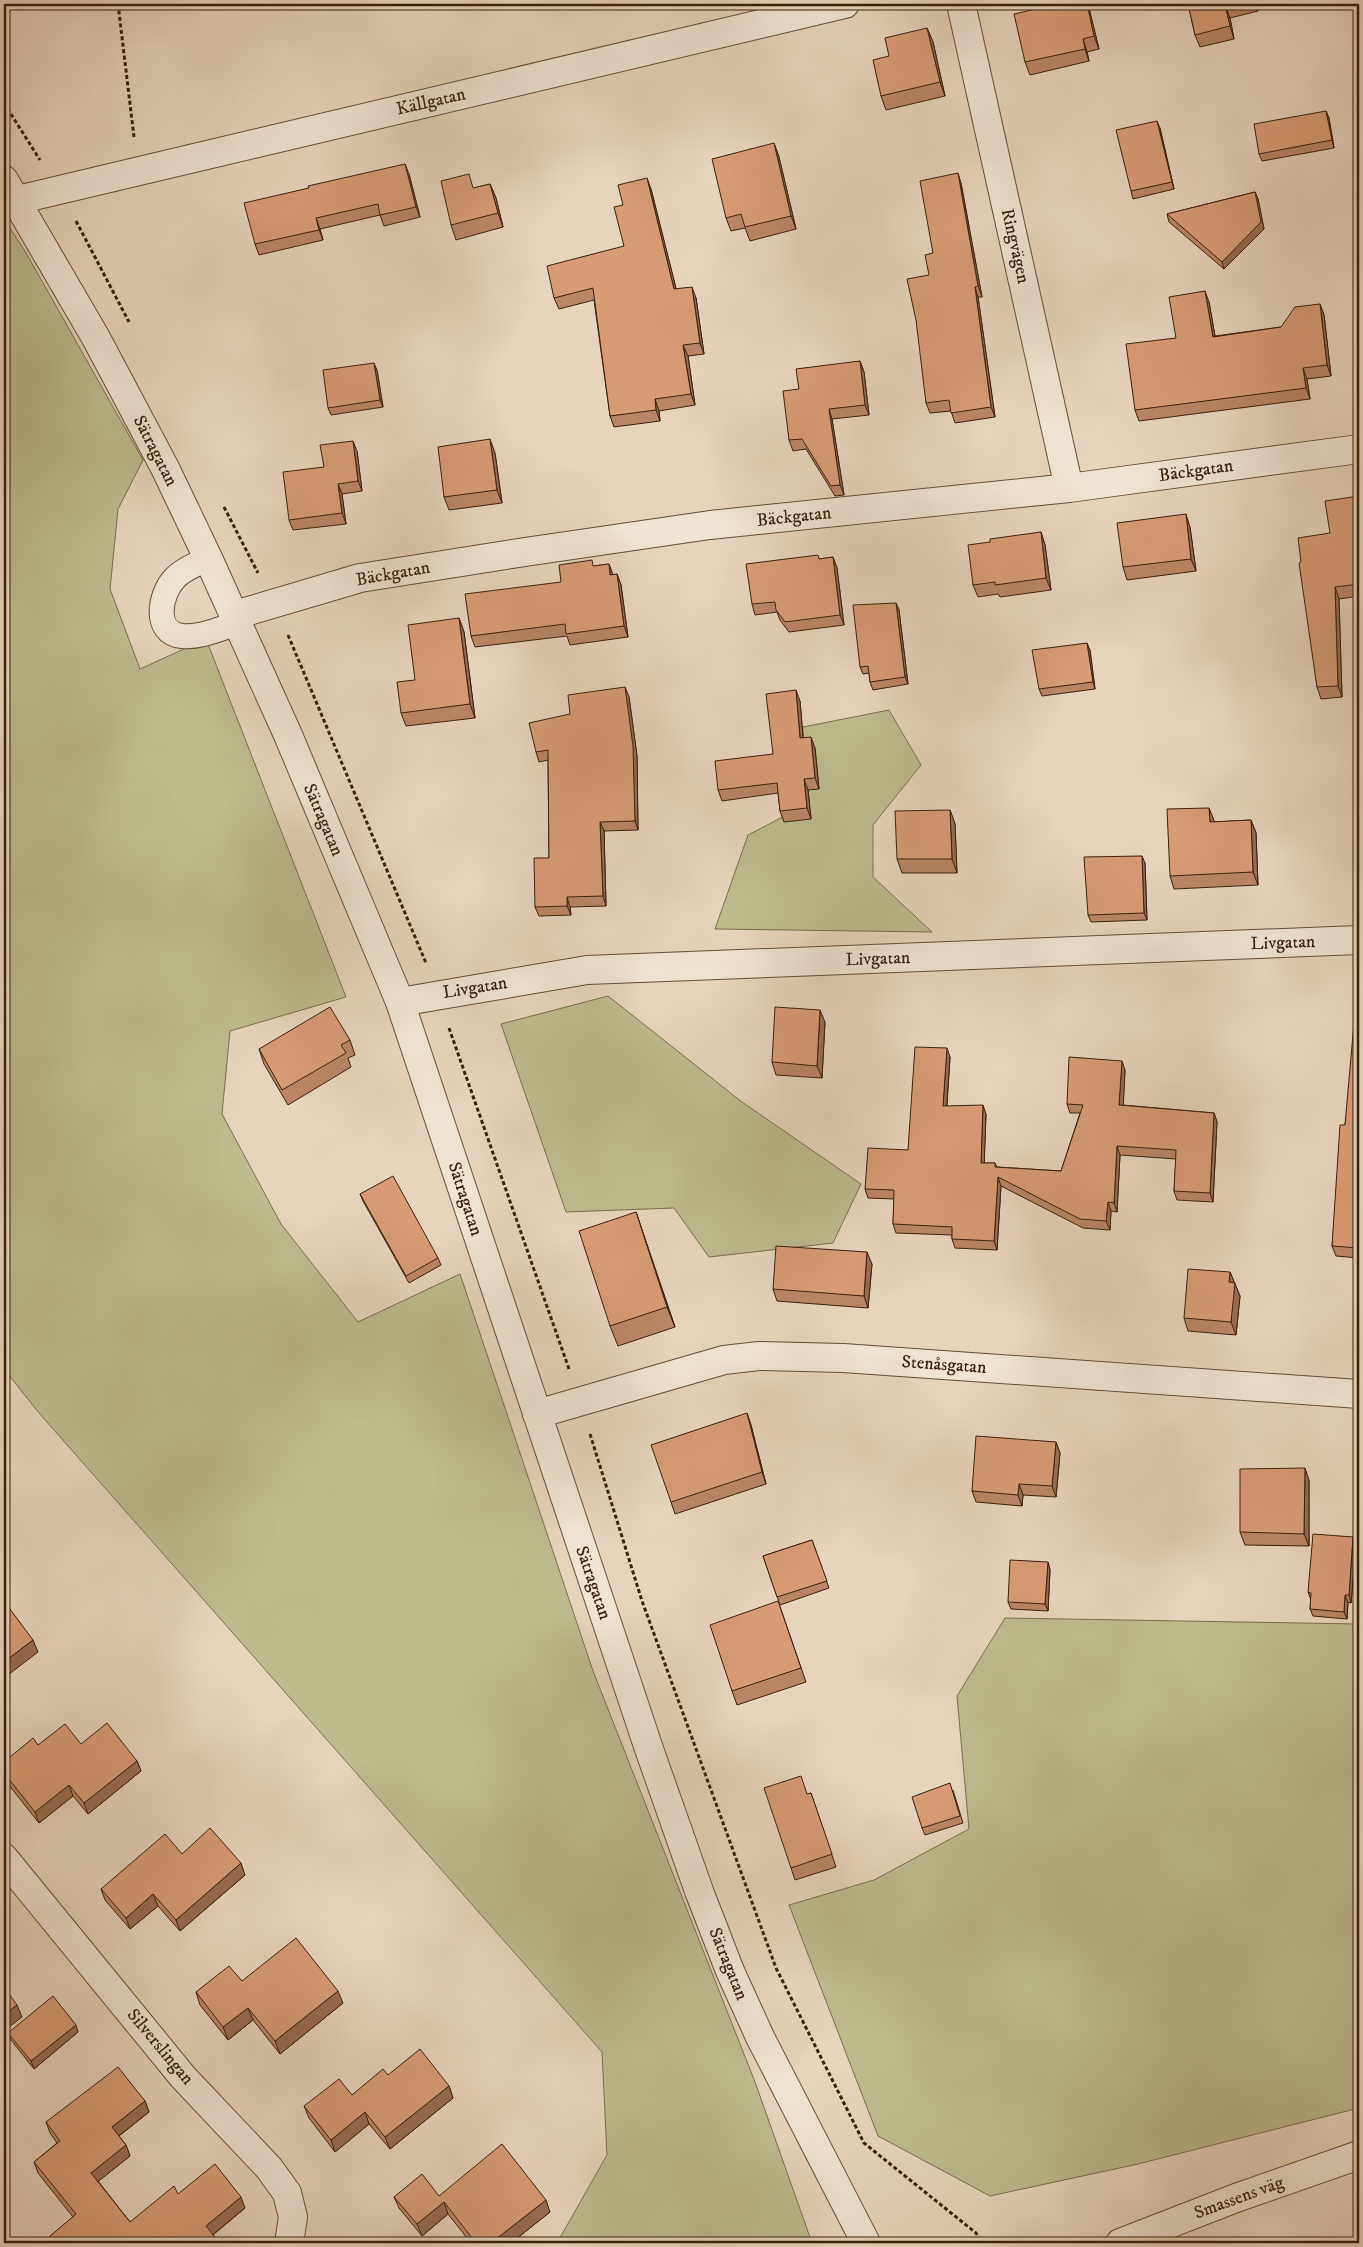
<svg xmlns="http://www.w3.org/2000/svg" width="1363" height="2247" font-family="'IM FELL DW Pica',serif">
<style>
.green{fill:#bcbb8c;stroke:#7a6e4c}
.lines{fill:none;stroke-linecap:round;stroke-linejoin:round}
.service-casing{stroke:#644e37;stroke-width:26}
.minor-casing{stroke:#644e37;stroke-width:30}
.tertiary-casing{stroke:#644e37;stroke-width:30}
.path{stroke:#39210b;stroke-width:3;stroke-dasharray:4 2.5;stroke-linecap:butt}
.service{stroke:#efe3d3;stroke-width:24}
.minor{stroke:#efe3d3;stroke-width:28}
.tertiary{stroke:#efe3d3;stroke-width:28}
.wall{fill:#ba8564;stroke:#39210b}
.shaded-wall{fill:#976c51;stroke:#39210b}
.building{fill:#d89b74;stroke:#39210b}
.labels{text-anchor:middle;dominant-baseline:central;stroke-width:4;stroke-linejoin:round;paint-order:stroke}
.street-label{font-size:18px;fill:#39210b;stroke:#efe3d3}
</style>
<rect width="100%" height="100%" fill="#e6d4bc"/>
<filter id="stains"><feTurbulence type="fractalNoise" baseFrequency=".004" numOctaves="4"/><feColorMatrix values="0 0 0 0 .2 0 0 0 0 .09 0 0 0 0 .02 0 0 0 .5 -.17"/></filter>
<radialGradient id="worn" r=".72"><stop offset=".6" stop-color="#630" stop-opacity="0"/><stop offset="1" stop-color="#630" stop-opacity=".3"/></radialGradient>
<!-- green -->
<path class="green" d="M4,219L25,251L143,460L118,509L110,589L140,669L206,639L346,997L230,1031L222,1114L281,1224L358,1322L460,1274L593,1671L755,2082L812,2243H557L607,2155L602,2052L39,1413L4,1369Z
M889,710L921,765L873,825V877L932,932L715,929L748,835L804,806L803,727Z
M608,996L742,1102L861,1184L833,1243L709,1257L674,1208L566,1212L501,1024Z
M1005,1618L1359,1624V2108L1138,2164L990,2196L878,2136L789,1905L874,1880L969,1829L957,1696Z"/>
<g class="lines">
<defs>
<path id="service" d="M208,558C198,564 183,569 175,578C160,593 152,633 182,636C201,638 221,628 238,623"/>
<path id="minor" d="M961,4L1069,488
M17,200L845,4
M235,615L360,578L525,552L710,525L1069,488L1359,449
M400,1002L587,970L1359,940
M537,1414L724,1360L759,1356L843,1358L1359,1394
M4,1858L183,2077L269,2168L287,2193L293,2217L289,2243"/>
<path id="tertiary" d="M4,180L96,338L165,468L208,558L288,735L400,1002L648,1746L699,1891L730,1971L760,2037L866,2243
M1120,2243L1236,2198L1359,2155"/>
</defs>
<!-- service casing -->
<use href="#service" class="service-casing"/>
<!-- minor casing -->
<use href="#minor" class="minor-casing"/>
<!-- tertiary casing -->
<use href="#tertiary" class="tertiary-casing"/>
<!-- path -->
<path class="path" d="M118,4L134,137
M4,103L40,160
M76,221L129,322
M224,507L258,573
M288,635L426,963
M449,1028L569,1369
M590,1434L642,1601L776,1968L864,2143L976,2233L982,2243"/>
<!-- service -->
<use href="#service" class="service"/>
<!-- minor -->
<use href="#minor" class="minor"/>
<!-- tertiary -->
<use href="#tertiary" class="tertiary"/>
</g>
<!-- wall -->
<path class="wall" d="M1088,4L1099,49L1087,52L1089,61L1030,75L1025,62Z
M1188,4H1256L1258,11L1230,18L1234,39L1200,47L1195,35Z
M1356,4H1359V12Z
M927,28L933,42L945,96L886,110L881,96L889,56Z
M1326,111L1329,118L1334,148L1262,161L1259,154Z
M1160,128L1174,189L1133,199L1131,191Z
M774,143L779,157L796,229L750,241L745,228L731,231L726,218Z
M409,174L420,217L384,226L380,215L320,229L323,240L259,255L255,244Z
M961,183L982,297H978L995,417L955,423L951,411L930,413L926,403L933,253Z
M490,184L496,198L503,227L456,240L451,225L474,188Z
M651,189L676,289L696,298L704,354L688,356L695,405L659,411L660,421L614,427L610,416L594,300L559,309L554,298L624,246L623,205Z
M1255,192L1258,199L1264,229L1224,269L1169,222L1167,214Z
M1209,302L1215,336L1281,327L1320,304L1324,315L1331,376L1307,379L1310,399L1139,421L1135,410L1176,338Z
M860,361L864,372L869,415L832,419L844,495L835,496L806,449L793,451L789,440L799,389Z
M377,370L383,407L331,415L328,408Z
M357,451L362,491L342,494L346,524L293,530L289,520Z
M495,453L502,503L449,510L444,497Z
M1359,496V596L1339,599L1342,697L1321,699L1317,687L1301,562L1330,533Z
M1190,527L1196,571L1127,580L1123,567Z
M1041,532L1045,545L1051,590L1000,597L998,594L978,597L973,585L990,542Z
M833,557L837,568L844,625L789,632L780,620L777,612L755,615L752,604L819,559Z
M609,564L613,575L617,574L621,585L628,637L570,645L567,636L475,647L471,636L561,582L594,566Z
M896,603L899,610L908,684L873,690L870,682L869,673L863,674L860,667Z
M459,618L464,632L475,718L406,726L401,713L415,680Z
M1090,650L1095,689L1042,696L1039,689Z
M629,697L637,756L638,830L604,831L606,906L570,907L571,915L539,916L535,907L549,858L548,760L539,762L536,752L570,714Z
M800,701L803,738L815,748L819,789L808,790L811,819L784,822L780,811L778,793L722,801L718,790L773,754Z
M1209,808L1214,822L1251,820L1256,833L1258,885L1174,889L1170,876Z
M950,810L955,824L957,873H902L897,859Z
M1145,863L1147,920L1091,922L1088,915Z
M825,1022L822,1078L776,1075L772,1062Z
M1359,1023V1258L1336,1256L1332,1246L1345,1125Z
M350,1040L355,1055L348,1058L351,1067L288,1105L264,1064L259,1049Z
M950,1057L947,1106L986,1114L984,1163H995L997,1167L1061,1171L1080,1113H1070L1067,1104L1125,1070L1123,1105L1214,1113L1217,1122L1213,1202L1177,1200L1174,1191L1176,1159L1120,1155L1117,1212L1111,1211L1110,1230L1083,1228L1001,1186L997,1250L955,1248L952,1239V1235L896,1233L893,1224L894,1199L868,1198L865,1189L908,1150Z
M360,1194L438,1258L441,1265L409,1283L363,1201Z
M636,1212L675,1327L618,1346L610,1326Z
M872,1264L868,1308L777,1301L773,1289Z
M1230,1272L1240,1296L1236,1335L1188,1331L1184,1318Z
M747,1413L751,1425L766,1484L675,1514L671,1502Z
M1056,1442L1060,1453L1056,1497L1023,1495L1022,1506L976,1502L972,1491Z
M1309,1480V1546L1245,1545L1240,1532Z
M812,1540L829,1588L780,1605L763,1556Z
M1356,1544L1351,1603L1348,1602L1347,1619L1313,1616L1310,1609L1311,1600L1308,1592Z
M1048,1562L1050,1570L1048,1611L1011,1609L1008,1602Z
M778,1601L806,1682L737,1705L732,1691Z
M81,1744L137,1761L141,1771L88,1814L73,1796L39,1823L4,1779V1762L38,1745Z
M953,1790L963,1823L925,1835L922,1828Z
M811,1793L836,1867L795,1880L791,1868L808,1794Z
M182,1854L245,1875L180,1931L158,1906L130,1929L105,1900L101,1889Z
M242,1981L343,2003L280,2054L253,2020L228,2040L200,2005L196,1992Z
M78,2032L34,2069L11,2040L8,2033Z
M388,2075L449,2086L453,2098L390,2149L369,2124L335,2152L309,2118L304,2106L352,2095Z
M145,2101L149,2112L119,2136L126,2145L130,2156L98,2181L130,2222L178,2194L245,2208L213,2235L219,2243H42L73,2217L38,2173L34,2162L57,2143L50,2133L46,2122Z
M439,2196L550,2212L511,2243H471L448,2214L422,2236L399,2208L394,2197Z"/>
<!-- shaded-wall -->
<path class="shaded-wall" d="M1087,4H1088L1099,49L1094,36Z
M1225,5L1230,18L1234,39L1230,26Z
M927,28L933,42L945,96L940,82Z
M1083,39L1087,52L1089,61L1085,49Z
M1326,111L1329,118L1334,148L1332,140Z
M1157,121L1160,128L1174,189L1172,182Z
M774,143L779,157L796,229L791,216Z
M405,164L409,174L420,217L416,207Z
M958,173L961,183L982,297L978,286Z
M647,178L651,189L679,300L674,289Z
M490,184L496,198L503,227L498,213Z
M1255,192L1258,199L1264,229L1224,269L1222,262Z
M316,218L320,229L323,240L319,230Z
M692,287L696,298L704,354L700,343Z
M975,287L978,297L995,417L991,407Z
M1205,291L1209,302L1217,348L1213,337Z
M1320,304L1324,315L1331,376L1327,365Z
M683,345L688,356L695,405L691,394Z
M860,361L864,372L869,415L865,405Z
M374,363L377,370L383,407L380,400Z
M1303,368L1307,379L1310,399L1306,388Z
M655,399L659,411L660,421L656,410Z
M829,409L832,419L844,495L840,485Z
M490,439L495,453L502,503L497,490Z
M353,441L357,451L362,491L358,481Z
M338,484L342,494L346,524L342,513Z
M1186,514L1190,527L1196,571L1191,559Z
M1041,532L1045,545L1051,590L1046,578Z
M833,557L837,568L844,625L840,615Z
M609,564L613,575H610Z
M617,574L621,585L628,637L624,626Z
M1335,587L1339,599L1342,697L1338,686Z
M896,603L899,610L908,684L905,677Z
M459,618L464,632L475,718L470,704Z
M1087,643L1090,650L1095,689L1093,682Z
M625,687L629,697L637,756L638,830L635,821Z
M796,690L800,701L804,749L800,738Z
M811,737L815,748L819,789L815,778Z
M804,779L808,790L811,819L807,808Z
M1209,808L1214,820L1215,835L1210,822Z
M950,810L955,824L957,873L952,859Z
M1251,820L1256,833L1258,885L1253,872Z
M600,822L604,831L606,906L603,896Z
M1142,856L1145,863L1147,920L1144,913Z
M567,897L570,907L571,915L567,906Z
M820,1010L825,1022L822,1078L817,1066Z
M947,1048L950,1057L946,1114L943,1106Z
M1122,1061L1125,1070L1123,1113L1119,1105Z
M983,1105L986,1114L984,1172L981,1163Z
M1214,1113L1217,1122L1213,1202L1210,1193Z
M1117,1146L1120,1155L1117,1212L1114,1203Z
M998,1177L1001,1186L997,1250L994,1241Z
M1108,1202L1111,1211L1110,1230L1106,1221Z
M636,1212L643,1233L675,1327L667,1307Z
M867,1252L872,1264L868,1308L864,1296Z
M1230,1272L1240,1296L1236,1335L1231,1322L1229,1282Z
M747,1413L751,1425L766,1484L762,1472Z
M1056,1442L1060,1453L1056,1497L1052,1486Z
M1305,1468L1309,1480V1546L1304,1534Z
M1019,1484L1023,1495L1022,1506L1018,1495Z
M1353,1537L1356,1544L1351,1603L1349,1595Z
M1048,1562L1050,1570L1048,1611L1045,1604Z
M1345,1595L1348,1602L1347,1619L1344,1612Z
M33,1640L38,1652L4,1678V1662Z
M137,1761L141,1771L88,1814L84,1803Z
M69,1785L73,1796L39,1823L35,1812Z
M241,1863L245,1875L180,1931L176,1920Z
M153,1894L158,1906L130,1929L126,1918Z
M338,1991L343,2003L280,2054L275,2041Z
M17,2005L22,2017L4,2031V2015Z
M248,2008L253,2020L228,2040L223,2027Z
M76,2025L78,2032L34,2069L31,2061Z
M449,2086L453,2098L390,2149L385,2137Z
M145,2101L149,2112L116,2138L112,2127Z
M365,2112L369,2124L335,2152L331,2140Z
M126,2145L130,2156L95,2184L91,2173Z
M241,2197L245,2208L210,2237L206,2226Z
M546,2200L550,2212L511,2243H491Z
M444,2202L448,2214L422,2236L417,2224Z
M106,2240L108,2243H102Z"/>
<!-- building -->
<path class="building" d="M1035,4H1087L1094,36L1083,39L1085,49L1025,62L1014,14L1036,9Z
M1188,4H1231L1225,5L1230,26L1195,35Z
M927,28L940,82L881,96L873,60L889,56L885,38Z
M1359,97V112L1356,98Z
M1326,111L1332,140L1259,154L1254,124Z
M1157,121L1172,182L1131,191L1116,130Z
M774,143L791,216L745,227L741,214L726,218L712,159Z
M405,164L416,207L380,215L378,204L316,218L319,230L255,244L244,203L309,188L308,186Z
M958,173L978,286L975,287L991,407L951,413L949,400L926,403L916,320L907,279L929,275L925,255L933,253L920,181Z
M469,174L473,188L490,184L498,213L451,225L441,181Z
M647,178L674,289L692,287L700,343L683,345L691,394L655,399L656,410L610,416L593,288L554,298L547,266L624,246L614,207L623,205L618,185Z
M1255,192L1261,222L1222,262L1167,214Z
M1205,291L1213,337L1281,327L1295,307L1320,304L1327,365L1303,368L1306,388L1135,410L1126,344L1176,338L1169,297Z
M860,361L865,405L829,409L840,485L831,486L802,439L789,440L783,391L799,389L796,369Z
M374,363L380,400L328,408L323,370Z
M490,439L497,490L444,497L438,447Z
M353,441L358,481L338,484L342,513L289,520L283,472L324,467L320,445Z
M1359,496V584L1335,587L1338,686L1317,687L1299,563L1301,562L1298,538L1330,533L1325,501Z
M1186,514L1191,559L1123,567L1117,523Z
M1041,532L1046,578L995,585V582L973,585L968,545L990,542V539Z
M818,555L819,559L833,557L840,615L785,622L776,610L775,602L752,604L746,564Z
M592,560L593,566L609,564L610,575L617,574L624,626L566,634L565,624L471,636L465,594L561,582L559,565Z
M896,603L905,677L870,682L868,666L860,667L853,605Z
M459,618L470,704L401,713L397,682L415,680L408,625Z
M1087,643L1093,682L1039,689L1032,650Z
M625,687L633,746L635,821L600,822L603,896L567,897V906L535,907L534,858H549L548,750L536,752L529,723L570,714L568,695Z
M796,690L800,738L811,737L815,778L804,779L807,808L780,811L777,783L718,790L715,761L773,754L766,694Z
M1209,808L1210,822L1251,820L1253,872L1170,876L1167,809Z
M950,810L952,859H897L895,811Z
M1142,856L1144,913L1088,915L1084,857Z
M330,1007L350,1040L341,1045L346,1053L282,1090L259,1049Z
M775,1007L820,1010L817,1066L772,1062Z
M1354,1023H1359V1248L1332,1246L1340,1125H1345Z
M915,1047L947,1048L943,1106L983,1105L981,1163H995V1167L1061,1171L1083,1105L1067,1104L1069,1057L1122,1061L1119,1105L1214,1113L1210,1193L1174,1191L1176,1150L1117,1146L1114,1203L1108,1202L1106,1221L1080,1219L998,1177L994,1241L952,1239V1227L893,1224L894,1190L865,1189L868,1148L908,1150Z
M393,1176L438,1258L406,1276L360,1194Z
M636,1212L667,1307L610,1326L579,1231Z
M776,1246L867,1252L864,1296L773,1289Z
M1188,1269L1230,1272L1229,1282L1235,1283L1231,1322L1184,1318Z
M747,1413L762,1472L671,1502L651,1445Z
M976,1436L1056,1442L1052,1486L1019,1484L1018,1495L972,1491Z
M1305,1468L1304,1534L1240,1532V1469Z
M1313,1534L1353,1537L1349,1595H1345L1344,1612L1310,1609L1311,1593L1308,1592Z
M812,1540L827,1581L777,1597L763,1556Z
M1010,1560L1048,1562L1045,1604L1008,1602Z
M4,1601L33,1640L4,1662Z
M778,1601L801,1668L732,1691L710,1625Z
M107,1723L137,1761L84,1803L69,1785L35,1812L4,1773V1762L33,1738L38,1745L65,1724L81,1744Z
M801,1776L807,1794L811,1793L832,1854L791,1868L764,1788Z
M950,1783L960,1816L922,1828L912,1797Z
M210,1828L241,1863L176,1920L153,1894L126,1918L101,1889L165,1834L182,1854Z
M296,1938L338,1991L275,2041L248,2008L223,2027L196,1992L229,1966L242,1981Z
M4,1987L17,2005L4,2015Z
M53,1996L76,2025L31,2061L8,2033Z
M420,2049L449,2086L385,2137L365,2112L331,2140L304,2106L339,2079L352,2095L383,2069L388,2075Z
M118,2067L145,2101L112,2127L126,2145L91,2173L130,2222L174,2186L178,2194L215,2164L241,2197L206,2226L218,2241L216,2243H109L106,2240L102,2243H42L76,2214L34,2162L60,2141L46,2122Z
M502,2144L546,2200L491,2243H476L444,2202L417,2224L394,2197L422,2174L439,2196Z"/>
<g class="labels">
<!-- street labels -->
<g class="street-label">
<text transform="translate(431 102) rotate(-13)">Källgatan</text>
<text transform="translate(1015 246) rotate(77)">Ringvägen</text>
<text transform="translate(155 451) rotate(63)">Sätragatan</text>
<text transform="translate(1196 471) rotate(-8)">Bäckgatan</text>
<text transform="translate(794 517) rotate(-6)">Bäckgatan</text>
<text transform="translate(393 574) rotate(-10)">Bäckgatan</text>
<text transform="translate(323 820) rotate(67)">Sätragatan</text>
<text transform="translate(1283 943) rotate(-2)">Livgatan</text>
<text transform="translate(878 959) rotate(-2)">Livgatan</text>
<text transform="translate(475 988) rotate(-9)">Livgatan</text>
<text transform="translate(465 1199) rotate(72)">Sätragatan</text>
<text transform="translate(944 1365) rotate(4)">Stenåsgatan</text>
<text transform="translate(593 1583) rotate(71)">Sätragatan</text>
<text transform="translate(728 1964) rotate(68)">Sätragatan</text>
<text transform="translate(160 2047) rotate(50)">Silverslingan</text>
<text transform="translate(1239 2198) rotate(-20)">Smassens väg</text>
</g>
</g>
<!-- margin -->
<rect width="1363" height="2247" fill="none" stroke="#e6d4bc" stroke-width="20"/>
<rect x="5" y="5" width="1353" height="2237" fill="none" stroke="#39210b" stroke-width="2.5"/>
<rect x="10" y="10" width="1343" height="2227" fill="none" stroke="#39210b"/>
<rect width="100%" height="100%" filter="url(#stains)"/>
<rect width="100%" height="100%" fill="url(#worn)"/>
</svg>
